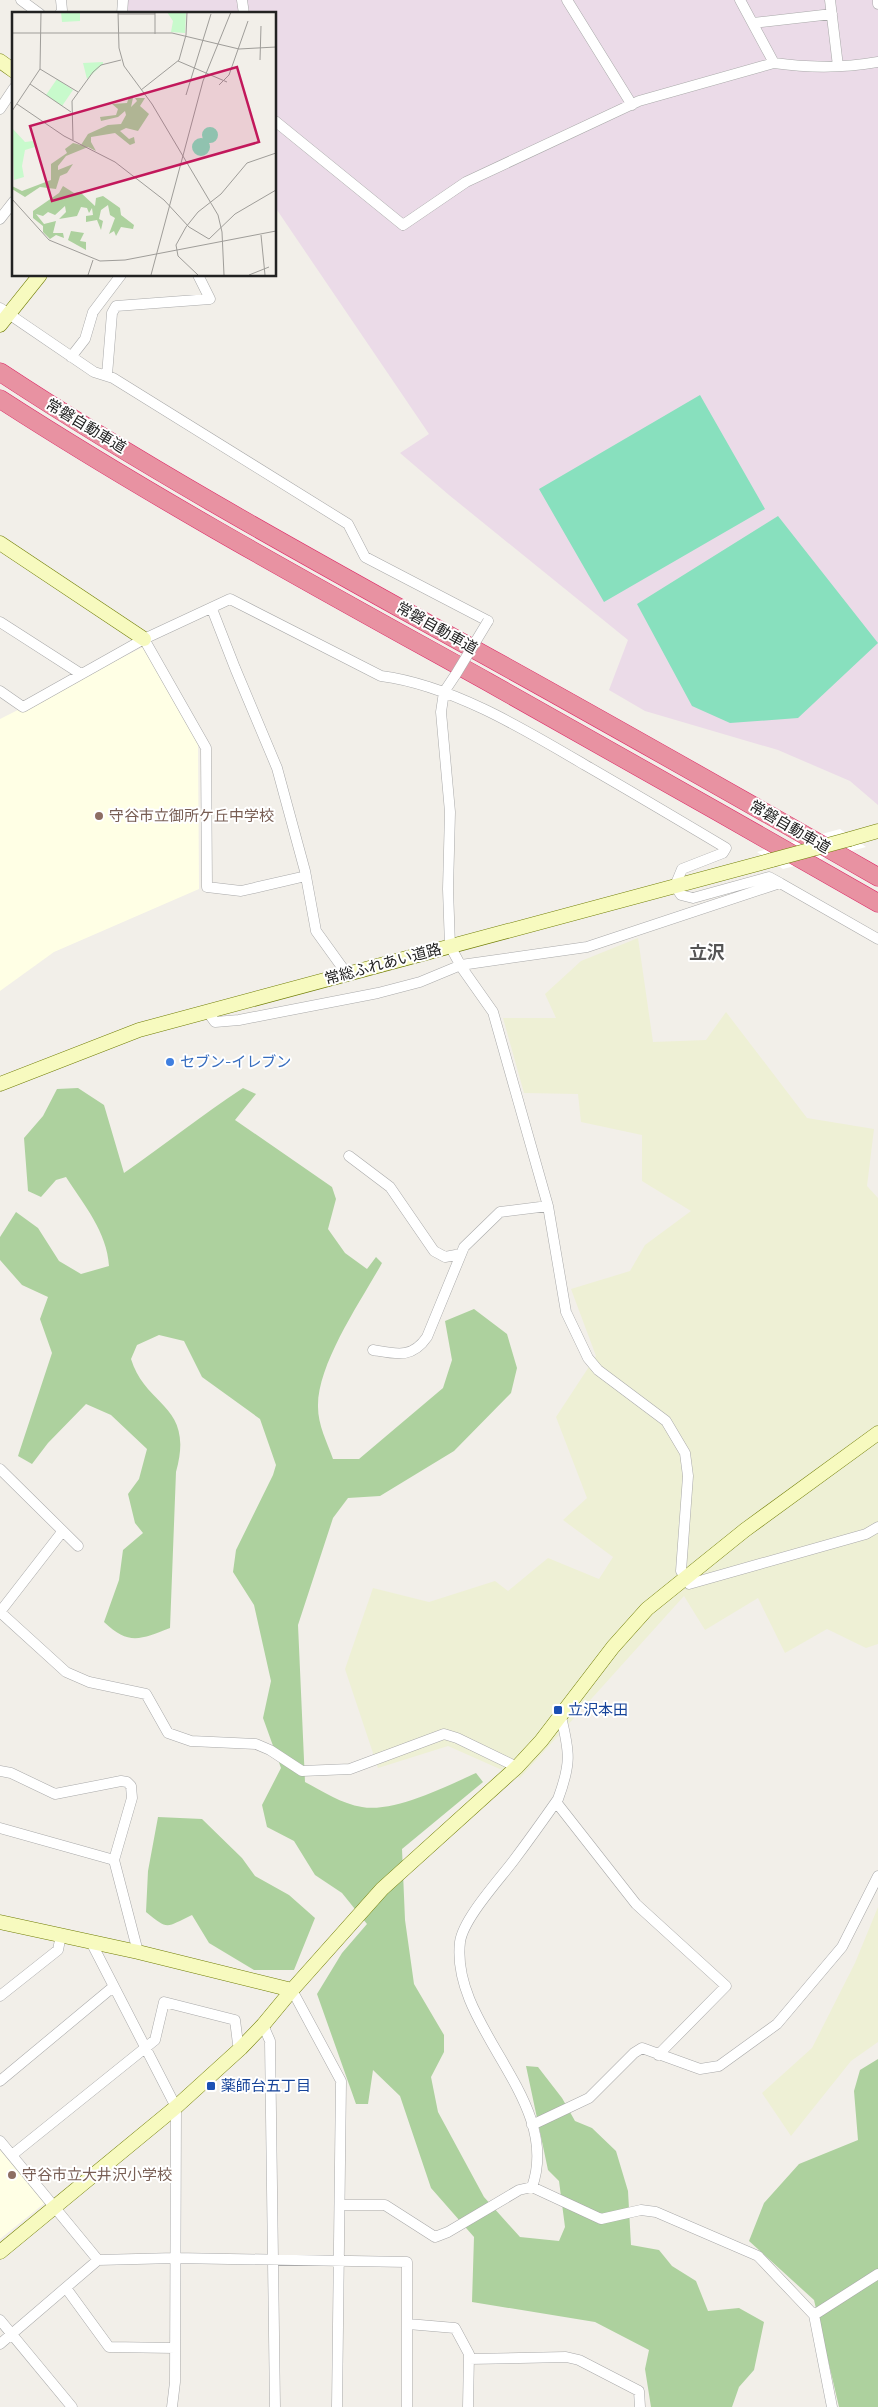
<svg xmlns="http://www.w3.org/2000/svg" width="878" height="2407" font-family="Raleway,'Noto Sans JP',sans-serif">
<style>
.industrial{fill:#ebdbe8}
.education{fill:#ffffe5}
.farmland{fill:#eef0d5}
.forest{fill:#add19e}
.pitch{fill:#88e0be}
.pier{fill:#fff}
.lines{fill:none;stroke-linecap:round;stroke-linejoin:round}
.street-casing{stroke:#a9a9a9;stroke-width:11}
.secondary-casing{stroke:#707d05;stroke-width:15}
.highway-casing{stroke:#dc2a67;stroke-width:19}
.street{stroke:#fff;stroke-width:10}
.secondary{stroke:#f7fabf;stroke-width:14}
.highway{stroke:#e892a2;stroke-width:18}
.street-bridge-casing{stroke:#a9a9a9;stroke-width:11;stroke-linecap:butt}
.secondary-bridge-casing{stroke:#707d05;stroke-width:15;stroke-linecap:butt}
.street-bridge{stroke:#fff;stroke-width:10}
.secondary-bridge{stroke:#f7fabf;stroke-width:14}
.education-dot{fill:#8d6e63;stroke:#fff;stroke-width:2}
.shop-dot{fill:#3f7fe0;stroke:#fff;stroke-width:2}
.transit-dot{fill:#1a4fb4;stroke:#fff;stroke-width:2}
.labels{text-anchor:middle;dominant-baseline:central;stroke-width:4;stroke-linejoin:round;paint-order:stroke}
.street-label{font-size:15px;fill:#222;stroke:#fff}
.education-label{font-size:15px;fill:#785e54;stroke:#fff;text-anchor:start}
.shop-label{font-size:15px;fill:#366cbe;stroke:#fff;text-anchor:start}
.transit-label{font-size:15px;fill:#164399;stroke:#fff;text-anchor:start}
.quarter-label{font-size:18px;font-weight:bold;fill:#555;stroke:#fff}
.inset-road{fill:none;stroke:#9f9d99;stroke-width:1}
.view{fill:#c2185b;fill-opacity:0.15;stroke:#c2185b;stroke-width:2.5}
.inset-edge{fill:none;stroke:#222;stroke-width:2.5}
</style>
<rect width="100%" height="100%" fill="#f2efe9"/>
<!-- industrial -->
<path class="industrial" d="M122,0H878V805L850,781L778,750L645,711L609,690L628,640L449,495L400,453L429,434L275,207V14H121Z"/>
<!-- education -->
<path class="education" d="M145,646L198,743L199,889L54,952L0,991V719Z
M0,2148L46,2202L0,2239Z"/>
<!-- farmland -->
<path class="farmland" d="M638,938L653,1042L706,1040L726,1012L807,1118L874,1129L867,1186L878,1198V1644L866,1648L827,1629L785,1653L758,1598L705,1630L684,1596L520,1778L448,1746L378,1768L345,1669L373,1588L429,1602L495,1581L508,1591L548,1558L599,1579L613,1557L563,1520L587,1498L556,1417L596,1356L571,1289L630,1271L645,1245L691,1211L642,1181V1135L581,1122L578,1094L524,1093L503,1018H556L545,994L581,961Z
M878,1907V2042L851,2061L791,2136L762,2093L812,2048L855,1963Z"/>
<!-- forest -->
<path class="forest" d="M78,1088L104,1105L124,1173C164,1145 202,1115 243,1088L256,1094L235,1120L332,1187L336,1199L328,1229L345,1253L367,1269L376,1257L382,1263C361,1301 317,1364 318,1407C318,1425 327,1442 333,1459H359L443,1388L452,1360L445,1321L474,1309L507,1334L517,1368L511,1393L454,1451L380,1496L348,1498L333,1518L298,1625L305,1782C322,1791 342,1804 362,1807C393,1813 448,1786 476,1773L483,1782L402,1849L405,1920L414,1984L444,2035V2052L431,2077L438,2112L484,2197L520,2237L559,2241L565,2227L559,2181L548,2170L526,2066L538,2067L562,2098L575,2121L592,2128L616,2151L628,2191L631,2245L659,2250L672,2266L696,2281L708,2311L739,2308L764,2322L754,2370L739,2387L732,2407H651L645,2369L649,2350L595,2322L472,2302L474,2237L431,2188L400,2096L373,2070L368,2104H356L317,1994L342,1953L367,1924L342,1893L315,1875L294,1841L267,1827L262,1805L281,1768L263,1718L271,1681L254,1605L233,1572L236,1550L273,1475L276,1465L260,1419L202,1377L184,1341L159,1335L137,1345L131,1359C146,1408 195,1404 176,1472L170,1628C141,1639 129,1646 104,1622L119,1580L123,1550L143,1533L135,1523L128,1494L139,1479L147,1449L111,1415L86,1404L48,1443L32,1464L18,1456L52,1353L40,1319L48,1297L22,1285L0,1260V1237L16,1212L38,1228L59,1261L81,1274L109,1266C107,1232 84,1205 66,1177L56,1180L41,1197L28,1191L24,1138L43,1116L57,1089Z
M158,1817L202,1819L242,1858L255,1876L289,1895L315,1918L294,1970H254L209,1943L192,1915C166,1927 169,1931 146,1912L148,1871Z
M878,2059V2407H839L814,2300L749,2241L764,2203L799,2164L858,2140L854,2091L860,2070Z"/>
<!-- pitch -->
<path class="pitch" d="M700,395L765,509L604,602L539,489Z
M778,516L878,643L798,718L730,723L692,706L637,604Z"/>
<!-- pier -->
<path class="pier" d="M840,829L866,847L783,869L757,852Z"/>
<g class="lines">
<defs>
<path id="street" d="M21,0L40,14
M242,0L244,14
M567,0L632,105
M740,0L774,63
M830,0L838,66
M878,0V4
M60,14L62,10L61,0
M122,14L123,0
M753,23L832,14
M0,109L14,88
M275,121L403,225L466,182L639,101L774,63C809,68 844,68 878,62
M0,219L14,201
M0,308L94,372L113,378L348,524L365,557L488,621
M71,357L85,339L93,312L121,275
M107,375L112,313L116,306L210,299L198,275
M212,609L235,668L277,768L305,871L316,931L347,974
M0,622L81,674
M144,639L206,748L207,887L241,891L306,876
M456,674L444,692L441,712L450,812L448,889L450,946L462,968L493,1012L548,1206L566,1312L588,1358L598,1370L666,1421L685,1453L688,1476L681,1571L689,1584L866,1534L878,1527
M0,691L23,707L144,639L230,599L381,676C451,685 524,729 585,765C632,792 679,820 726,848L723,853L682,869L675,886L681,895L693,898L769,877L780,883
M207,1011L215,1022L239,1020L378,993L420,982L461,965L587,947L780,883L878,939
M349,1156L390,1187L434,1251L445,1257L461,1254
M373,1350C396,1354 412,1359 427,1337L464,1247L500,1212L548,1206
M0,1469L78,1546
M0,1612L66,1672L89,1682L146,1694L168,1733L191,1741L256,1744L270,1750L302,1771L350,1769L444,1734L457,1738L517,1767
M0,1612L62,1532
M0,1771L11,1773L55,1794L121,1781L127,1782L131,1786L132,1798L114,1860
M556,1802L636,1904L726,1986L658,2055
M0,1828L114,1860L138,1952
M91,1942L176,2107L175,2382L172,2407
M292,1990L341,2081L337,2407
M0,1996L58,1950L61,1935
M263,2025L270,2041L275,2407
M0,2081L113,1987
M532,2125L589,2098L634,2053L642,2048L700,2069L719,2066L777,2024L842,1947L878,1876
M0,2141L98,2260
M12,2155L155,2040L164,2002L235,2020L238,2044L241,2048
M532,2187C563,2100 450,2027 460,1942C463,1919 499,1880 514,1860C529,1840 544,1819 558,1799C571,1764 570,1753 561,1717
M340,2205H385L435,2237L448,2232L519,2190L532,2187L601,2219L641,2210L656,2212L758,2256L814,2315L832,2407
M66,2288L109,2347L175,2348
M814,2315L878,2274
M0,2320L72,2407
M408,2324L455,2328L469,2354L468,2407
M0,2344L98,2260L175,2258L407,2262V2407
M469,2359L566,2357L579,2360L639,2391L640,2407"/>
<path id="secondary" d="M0,61L14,71
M0,325L40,275
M0,543L144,639
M850,839L878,831
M0,1084L139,1030L772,860
M0,1922L138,1952L292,1990
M0,2252L176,2107L241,2048L263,2025L292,1990L382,1889L517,1767L541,1741L613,1647L647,1609L745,1530L878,1433"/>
<path id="highway" d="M0,372C155,474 317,562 479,652C613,726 745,801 878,877
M0,399C158,501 324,591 488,682C619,755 748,829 878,903"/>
</defs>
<!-- street casing -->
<use href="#street" class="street-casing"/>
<!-- secondary casing -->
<use href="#secondary" class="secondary-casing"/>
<!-- highway casing -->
<use href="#highway" class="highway-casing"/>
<!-- street -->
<use href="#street" class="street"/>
<!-- secondary -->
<use href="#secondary" class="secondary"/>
<!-- highway -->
<use href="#highway" class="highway"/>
<defs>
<path id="street-bridge" d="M456,674L488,621"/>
<path id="secondary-bridge" d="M772,860L850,839"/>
</defs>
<!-- street-bridge casing -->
<use href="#street-bridge" class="street-bridge-casing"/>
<!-- secondary-bridge casing -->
<use href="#secondary-bridge" class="secondary-bridge-casing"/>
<!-- street-bridge -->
<use href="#street-bridge" class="street-bridge"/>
<!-- secondary-bridge -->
<use href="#secondary-bridge" class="secondary-bridge"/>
</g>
<!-- markers -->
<g class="education-dot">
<circle cx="99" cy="816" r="5"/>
<circle cx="12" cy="2175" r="5"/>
</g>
<circle class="shop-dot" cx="170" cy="1062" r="5"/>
<g class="transit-dot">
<rect x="553" y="1705" width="10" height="10" rx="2.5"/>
<rect x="206" y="2081" width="10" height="10" rx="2.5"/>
</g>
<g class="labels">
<!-- street labels -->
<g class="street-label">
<text transform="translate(86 426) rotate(31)">常磐自動車道</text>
<text transform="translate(437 628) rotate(29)">常磐自動車道</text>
<text transform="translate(790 827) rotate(30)">常磐自動車道</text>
<text transform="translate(383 964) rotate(-15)">常総ふれあい道路</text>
</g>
<!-- education labels -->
<g class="education-label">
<text x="109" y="816">守谷市立御所ケ丘中学校</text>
<text x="22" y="2175">守谷市立大井沢小学校</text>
</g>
<!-- shop labels -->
<g class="shop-label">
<text x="180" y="1062">セブン-イレブン</text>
</g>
<!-- transit labels -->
<g class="transit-label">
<text x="568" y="1710">立沢本田</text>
<text x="221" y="2086">薬師台五丁目</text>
</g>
<!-- quarter labels -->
<g class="quarter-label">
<text x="707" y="952">立沢</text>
</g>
</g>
<!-- overview -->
<g transform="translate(12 12)">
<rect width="264" height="264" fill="#f2efe9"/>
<path d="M117,85L121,86L119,95L125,89L123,86H133L128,94L137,102L126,119L114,116L108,119L117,127L122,125L123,131L118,133L103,121L79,125V130L84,139L76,135L54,144L46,154V158L61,152L55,161L48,164L44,177L28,175L13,185L0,177V174L10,179L39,168V152L55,141L53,137L61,131L69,133L76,122L96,113L109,112L114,103L113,99L106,105L89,109L88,105L104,103L106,97L100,92L115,91ZM51,174L62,181L68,180L83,194L84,186L91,184L108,196L109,203L122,213L121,217L109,215L104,224L102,219L97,222L103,206L98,203L96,193L89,198L87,207L91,209L89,218L85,208L74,210V204L81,203L80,196L77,201L75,196L69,195L65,204L47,207L54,200L53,194L43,203L36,200L31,204L24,202L32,212L44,209L41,221H51L52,226L44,223L38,227L31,220V214L21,206V199L47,181ZM59,219L72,221L68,229L74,230V238L56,228Z" fill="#add19e"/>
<path d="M49,0H68V9L50,10ZM155,0H174L173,21L159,20L161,9ZM91,50V52L75,67L71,51ZM45,67L61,78L50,94L34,83ZM0,116L13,130L21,129L23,135L13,138L10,154L12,165L2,168Z" fill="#c8facc"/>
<path d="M190 123a8 8 0 1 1 16 0a8 8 0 1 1-16 0ZM180 135a9 9 0 1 1 18 0a9 9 0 1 1-18 0Z" fill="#88e0be"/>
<path class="inset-road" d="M106,0L107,36L112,54L140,92L206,203L210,220L212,263M143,1V22M106,2H143M0,21H160L227,37L264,35M248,48L249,14M166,49L215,70M28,57L66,80M18,72L59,100M207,73L217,63L236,9M129,78L167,48L174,23L175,0M174,83L199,2M5,92L52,124L103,150L152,188L177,215L197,227L223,202L264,178M0,99L28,57L29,0M61,128L60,89L81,60L89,53L109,48M0,187L37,228L88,249L113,248L264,219M249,223L253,263M76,263L81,248M139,263L191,69L219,0M186,263L166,244L164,233L174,215L186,200L209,182L235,151L264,141M237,263L257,255"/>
<path class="view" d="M225,55L247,130L40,189L18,114Z"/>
<rect width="264" height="264" class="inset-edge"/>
</g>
</svg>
